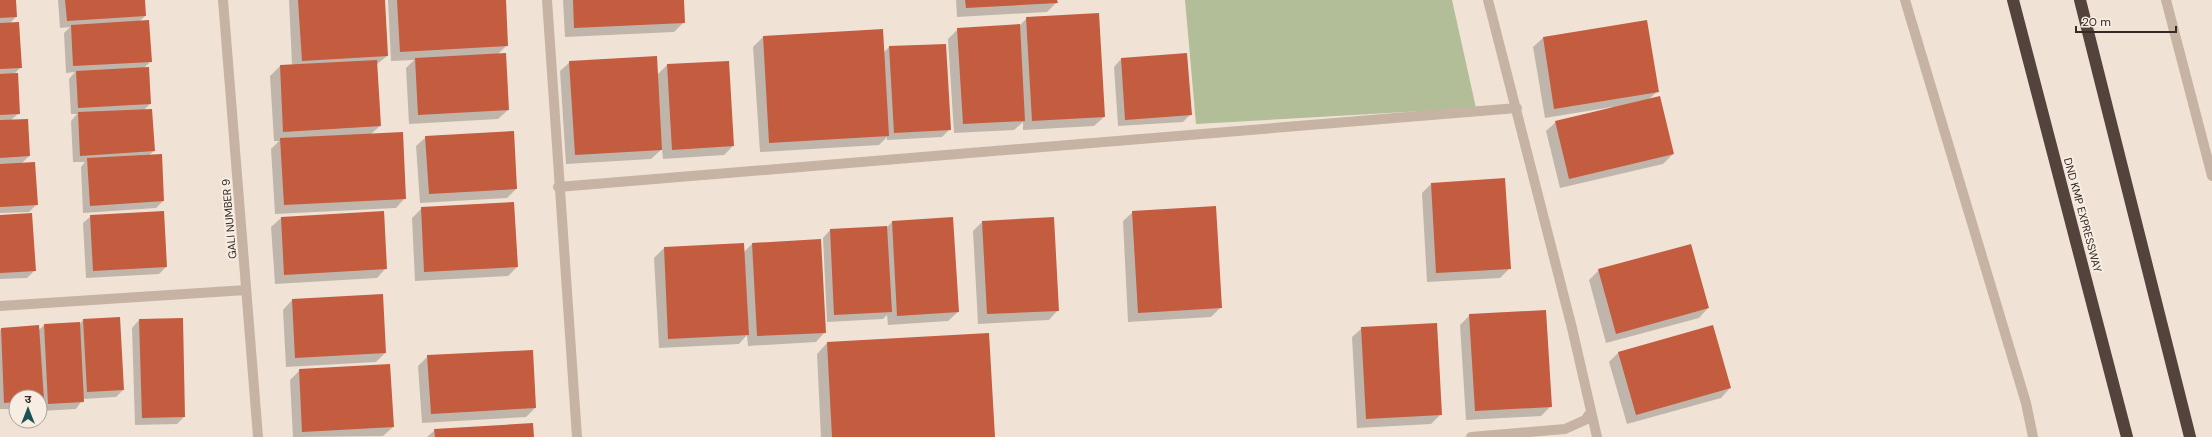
<svg xmlns="http://www.w3.org/2000/svg" width="2212" height="437" font-family="'DM Sans','Noto Sans Devanagari',sans-serif">
<style>
.green{fill:#b2be97}
.shadow{fill:#0003}
.building{fill:#c45c40}
.lines{fill:none;stroke-linecap:round;stroke-linejoin:round}
.minor{stroke:#c7b3a3;stroke-width:10}
.highway{stroke:#53433c;stroke-width:12}
.labels{text-anchor:middle;dominant-baseline:central;stroke-width:4;stroke-linejoin:round;paint-order:stroke}
.street-label{font-size:11px;fill:#332925;stroke:#f8ede2}
</style>
<rect width="100%" height="100%" fill="#f0e3d6"/>
<!-- green -->
<path class="green" d="M1185,0H1452L1476,108L1196,124Z"/>
<!-- shadow -->
<path class="shadow" d="M0,0H15L16,17L9,24L21,67L13,75L19,113L11,120L29,156L21,164L37,204L29,212L0,213Z
M58,0H144L145,16L139,22L151,61L144,68L150,104L144,110L154,151L148,156L163,201L156,208L83,213L81,167L85,162H73L71,121L77,114H71L69,79L75,72L66,73L64,33L70,27L60,28Z
M289,0H384L387,56L376,65L380,126L371,134L405,198L396,208L275,214L271,149L279,141H274L270,76L280,66L292,65Z
M388,0H505L507,45L498,54L508,110L498,119L409,124L406,68L414,60L391,61Z
M563,0H683L684,22L674,32L565,37Z
M956,0H1056L1057,2L1047,12L957,17Z
M1027,18L1104,117L1094,126L1023,130V122L1014,130L954,133L948,39L958,29L1020,25Z
M1646,21L1658,91L1649,99L1673,154L1663,164L1560,188L1546,131L1556,122L1612,108V107L1545,118L1533,47L1543,38Z
M882,30L883,53L889,47L950,129L942,137L887,140V137L879,145L760,152L753,47L763,37Z
M1186,55L1191,114L1183,122L1118,126L1114,67L1121,59Z
M570,62L657,75L667,65L733,146L724,155L663,159L662,149L651,159L566,164L560,71Z
M426,137L516,189L507,198L420,203L416,146Z
M1431,184L1510,268L1500,278L1427,282L1422,193Z
M422,208L517,267L508,276L415,281L412,218Z
M384,212L386,268L377,278L275,284L271,227L281,218Z
M1133,212L1221,307L1211,317L1128,322L1123,221Z
M0,216L35,270L27,278L0,279Z
M91,216L166,267L159,274L86,278L83,223Z
M892,222L958,312L948,321L888,325L887,315L883,319L827,322L823,238L830,230L887,227Z
M982,222L1058,310L1049,320L978,324L973,231Z
M743,244L744,252L752,244L825,332L816,342L748,346L747,335L739,344L659,348L654,258L664,248Z
M1599,270L1708,308L1699,318L1606,343L1589,280Z
M292,300L385,353L376,362L286,367L283,310Z
M1470,315L1551,406L1541,416L1466,420L1460,325Z
M83,320L123,390L116,397L83,399L76,409L41,411L40,397H16V409H0V330L38,327V331L44,325H79Z
M139,320L184,417L177,424L135,425L132,328Z
M1712,326L1730,388L1721,398L1627,424L1609,362L1618,353Z
M1362,328L1441,414L1431,424L1357,428L1352,337Z
M827,343L994,437H821L817,354Z
M428,356L535,408L526,417L422,423L418,366Z
M300,370L393,427L383,436L293,437L290,380Z
M435,430L533,437H427Z"/>
<!-- building -->
<path class="building" d="M0,0H16L17,17L0,18Z
M65,0H145L146,16L67,21Z
M298,0H385L388,56L302,61Z
M397,0H506L508,46L400,52Z
M573,0H684L685,23L574,28Z
M965,0H1057L1058,3L966,8Z
M1099,13L1105,117L1032,121L1026,17Z
M149,20L152,62L73,66L71,25Z
M1647,20L1659,92L1554,109L1543,37Z
M19,22L22,68L0,69V23Z
M1020,24L1025,121L963,124L957,28Z
M883,29L889,136L769,143L763,36Z
M946,44L951,130L894,133L889,46Z
M506,53L509,110L418,115L415,58Z
M1187,53L1192,115L1125,120L1121,58Z
M657,56L662,150L575,155L569,61Z
M377,60L381,126L283,132L280,65Z
M729,61L734,146L672,150L667,64Z
M149,67L151,104L78,108L76,71Z
M18,73L20,114L0,115V74Z
M1660,96L1674,154L1569,179L1555,121Z
M152,109L155,151L80,156L78,112Z
M28,119L30,156L0,158V120Z
M514,131L517,189L429,194L425,136Z
M403,132L406,199L284,205L280,138Z
M162,154L164,201L90,206L87,158Z
M35,162L38,205L0,207V164Z
M1505,178L1511,269L1436,273L1431,183Z
M514,202L518,267L424,272L421,207Z
M1216,206L1222,308L1138,313L1132,211Z
M164,211L167,267L93,271L90,215Z
M384,211L387,269L284,275L281,217Z
M32,213L36,271L0,273V215Z
M953,217L959,312L897,316L892,221Z
M1054,217L1059,311L987,314L982,221Z
M887,226L892,312L834,315L830,229Z
M821,239L826,333L757,336L752,243Z
M744,243L749,335L668,339L664,247Z
M1691,244L1709,308L1616,334L1598,269Z
M383,294L386,353L295,358L292,299Z
M1546,310L1552,407L1475,411L1469,314Z
M120,317L124,390L87,392L83,319Z
M183,318L185,417L142,418L139,319Z
M80,322L84,402L48,404L44,324Z
M1437,323L1442,415L1366,419L1361,327Z
M39,325L44,400L40,401V397H16V402L4,403L1,328Z
M1713,325L1731,388L1636,415L1618,352Z
M989,333L995,437H832L827,342Z
M533,350L536,408L431,414L427,355Z
M390,364L394,427L302,432L299,369Z
M533,423L534,437H435L434,429Z"/>
<g class="lines">
<!-- minor -->
<path class="minor" d="M223,0L258,437
M547,0L577,437
M1488,0L1572,328L1597,437
M1905,0L2026,403L2033,437
M2166,0L2212,176
M558,187L1517,108
M0,306L246,290
M1471,437L1565,429L1585,420L1591,412"/>
<!-- highway -->
<path class="highway" d="M2013,0L2127,437
M2080,0L2190,437"/>
</g>
<g class="labels">
<!-- street labels -->
<g class="street-label">
<text transform="translate(2083 215) rotate(75)">DND KMP EXPRESSWAY</text>
<text transform="translate(229 219) rotate(-95)">GALI NUMBER 9</text>
</g>
</g>
<!-- north arrow -->
<g transform="translate(28 409)"><circle r="19" fill="#f8ede2" stroke="#a99f96"/>
<path d="M0-3L7 15L0 10L-7 15Z" fill="#1c5153"/>
<text y="-6" font-size="11" font-weight="bold" text-anchor="middle" fill="#332925">उ</text>
</g>
<!-- scale -->
<path d="M2076 26v6h100v-6" fill="none" stroke="#332925" stroke-width="2"/>
<text x="2082" y="26" font-size="12" fill="#332925" stroke="#f8ede2" stroke-width="3" paint-order="stroke">20 m</text>
</svg>
